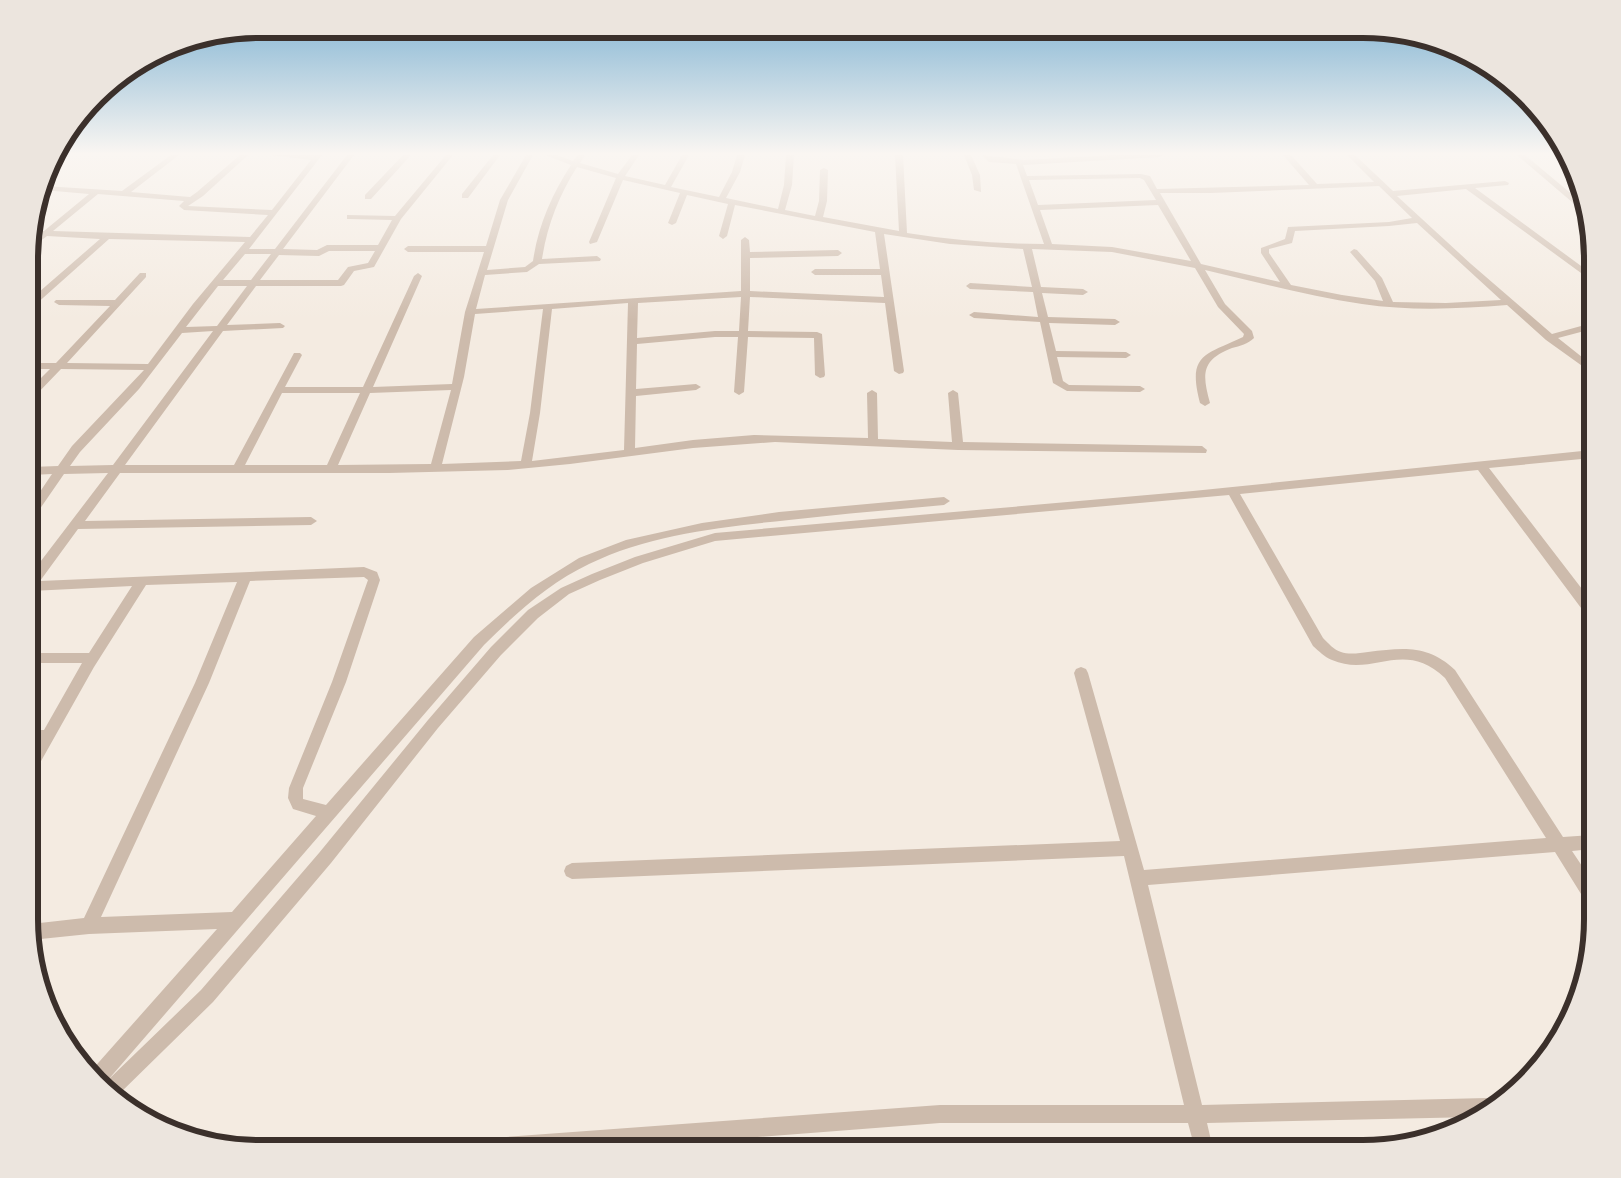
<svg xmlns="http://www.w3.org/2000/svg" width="1621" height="1178" font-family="'PT Sans Narrow',sans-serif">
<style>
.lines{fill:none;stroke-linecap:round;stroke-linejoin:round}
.minor{fill:#cdbbac;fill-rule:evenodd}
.rim{fill:none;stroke:#3b302b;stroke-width:6}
</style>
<rect width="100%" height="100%" fill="#f4ebe1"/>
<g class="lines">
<!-- minor -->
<path class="minor" d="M171,155H179L131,192L190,197L197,192L240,155H248L203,196L188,206L272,210L311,160L270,155H322L249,249H275L347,155H354L283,249L317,250L327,245H378L392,220L350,219H347V215L395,216L446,155H453L401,219L374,267L354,271L344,285L341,286H256L227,325L280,323L285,326L283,328L223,331L125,465H234L294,353H300L302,355L285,387H363L414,276L418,273L422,276L373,387L452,384L465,312L484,252H408L404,249L408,246H486L500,200L526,155H533L508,200L487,270L525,267L533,261C538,226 552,194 571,165L545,155H557L573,161L578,155H585L580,163L618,174L632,155H639L625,176L665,185L682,155H689L671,187L719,197L732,172L737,155H745L740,172L726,198L778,209L784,185L786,155H794L792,185L785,210L815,216L819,201L820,170L824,168L828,170L827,201L823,217L899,231L895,155H903L907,233C953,240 998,244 1044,244L1016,164L989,162L982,155L1024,160L1112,155H1163L1160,157L1023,165L1027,176L1141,174L1150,176L1157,189L1309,185L1283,155H1291L1317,184L1374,182L1347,155H1355L1393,191L1505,181L1509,183L1508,185L1475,188L1592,274V281L1466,189L1397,196L1471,264L1552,334L1592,323V329L1558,338L1592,365V373L1546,340L1507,305C1458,309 1410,311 1362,304C1309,296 1257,282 1205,270L1225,304L1252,331L1254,338C1248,344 1240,346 1232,348C1201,360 1202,374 1210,403L1205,406L1200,403C1187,354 1205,355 1243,337L1244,334L1218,307L1195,268L1112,252L1032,249L1041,287L1083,289L1088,292L1083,295L1042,293L1048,317L1115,319L1120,322L1115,325L1049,323L1056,351L1126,352L1131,355L1126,358L1057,357L1063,381L1069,385L1140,386L1145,389L1140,392L1067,391L1053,383L1040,322L974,318L969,315L974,312L1038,317L1033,292L970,289L966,286L970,283L1032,287L1023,249L950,244L884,234L904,371L903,373L899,374L894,371L885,303L750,297L748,331L817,332L822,334L825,375L824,377L820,378L815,375L814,338L748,337L744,392L739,395L734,392L738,337H715L637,344L636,389L696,384L701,387L696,390L636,396L635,448L693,440L754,435L868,438L867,393L872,390L877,393L878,439L952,442L948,393L953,390L958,393L963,442L1202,446L1207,450L1206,453L958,450L775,442L693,448L570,464L508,470L389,473H120L85,521L311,517L317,521L311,525L78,529L40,581L364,567L377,572L380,580L346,682L303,788V799L326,805L474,637L531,588L579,558L626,540L702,523L779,512L944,497L950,501L944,505C892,510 840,514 789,520C722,527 650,534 589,564C549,583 515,614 484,645L108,1080L201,990L319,853L428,720L491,647L528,610L561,588L592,574L635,557L715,533L1193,491L1592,450V458L1489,468L1592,602V617L1587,616L1478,470L1240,494L1323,638C1328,643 1334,650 1341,652C1349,655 1360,653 1368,652C1403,648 1427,644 1455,670L1563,837L1592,835V849L1572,851L1592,881V904L1586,902L1555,852L1148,885L1202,1105L1487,1098L1494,1101L1475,1117L1207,1123L1213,1149H1195L1188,1123H940L604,1149H469L471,1142L478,1139L940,1105H1184L1124,856L572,879L566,876L564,871L566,866L572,863L1120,841L1074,673L1076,669L1081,667L1086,669L1088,673L1144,870L1546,838L1445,678C1403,638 1373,678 1332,660C1324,657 1319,651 1313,646L1229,495L715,541L643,563L600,580L569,594L538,618L501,655L438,728L331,863L213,1002L115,1098L91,1071L217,929L89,934L31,940V924L84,918L195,683L237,582L146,585L94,667L36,770L31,771V752L36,742H31V730H44L82,663H31V653H89L132,586L31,591V574L108,473L64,474L35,516L31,517V505L52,474L31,475V467L58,466L72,446L144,370L61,369L35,396L31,397V388L50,369H31V363H56L110,306L59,305L54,302L56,300H115L140,273H146V277L67,363L148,364L193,304L245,242L109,239L34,306L31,307V299L100,239L47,236L31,248V241L38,235L31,234V230L44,231L89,194L43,190L44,186L122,191ZM577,167L616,178L589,242L590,244L597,242L623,180L680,193L668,223L672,225L676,223L687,195L728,204L719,236L723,239L727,236L735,205L875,232L880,269H815L811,272L815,275H881L884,297L750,291V258L838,256L842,253L838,250L750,252L749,240L745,237L741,240V291L476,309L485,275L527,272L539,264L600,261L601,259L597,256L542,259C547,226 559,195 577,167ZM1140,178L1144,180L1156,200L1038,205L1029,180ZM1379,186L1412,218L1389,222L1288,227L1285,239L1261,248V253L1280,282L1201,264L1160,193H1211ZM98,194L184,201L179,206L184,210L268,215L250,237L53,231ZM1158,205L1191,261L1112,247L1052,244L1040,210ZM1417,223L1501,300L1446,303L1393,302L1382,278L1357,250L1354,249L1350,252L1375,281L1383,301L1342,295L1291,285L1269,253V249L1292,243L1295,231L1389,226ZM329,251H375L368,263L348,267L338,280H260L279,255L319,256ZM245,254H271L251,280H223ZM218,286H247L217,326L186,327ZM741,297L739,331H715L637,338L638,303ZM628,303L624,450L532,461L540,413L552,309ZM543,309L530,413L521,461L442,464L464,377L475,314ZM213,331L113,465L70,466L80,452L139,389L182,333ZM451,390L431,464L338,465L370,393ZM282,393H360L327,465H245ZM364,577L368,580L332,682L289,788L288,798L293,809L316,816L232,912L101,917L209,683L250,581Z
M403,155H411L371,199H365V195Z
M493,155H500L468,198H462V194Z
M964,155H971L980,175L981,192L974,190L972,175Z
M1517,155H1525L1580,201L1582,208H1579Z"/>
</g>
<!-- sky -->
<linearGradient id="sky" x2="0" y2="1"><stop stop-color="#7eb2d2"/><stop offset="0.48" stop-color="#faf6f2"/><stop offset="1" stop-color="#faf6f2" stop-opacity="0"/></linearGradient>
<rect width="1621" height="320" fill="url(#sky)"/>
<!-- crop -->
<path d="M0 0H1621V1178H0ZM259 38H1363A221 221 0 0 1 1584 259V919A221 221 0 0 1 1363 1140H259A221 221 0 0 1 38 919V259A221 221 0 0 1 259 38Z" fill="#ece5de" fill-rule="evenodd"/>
<path class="rim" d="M259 38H1363A221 221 0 0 1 1584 259V919A221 221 0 0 1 1363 1140H259A221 221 0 0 1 38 919V259A221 221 0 0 1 259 38Z"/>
</svg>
